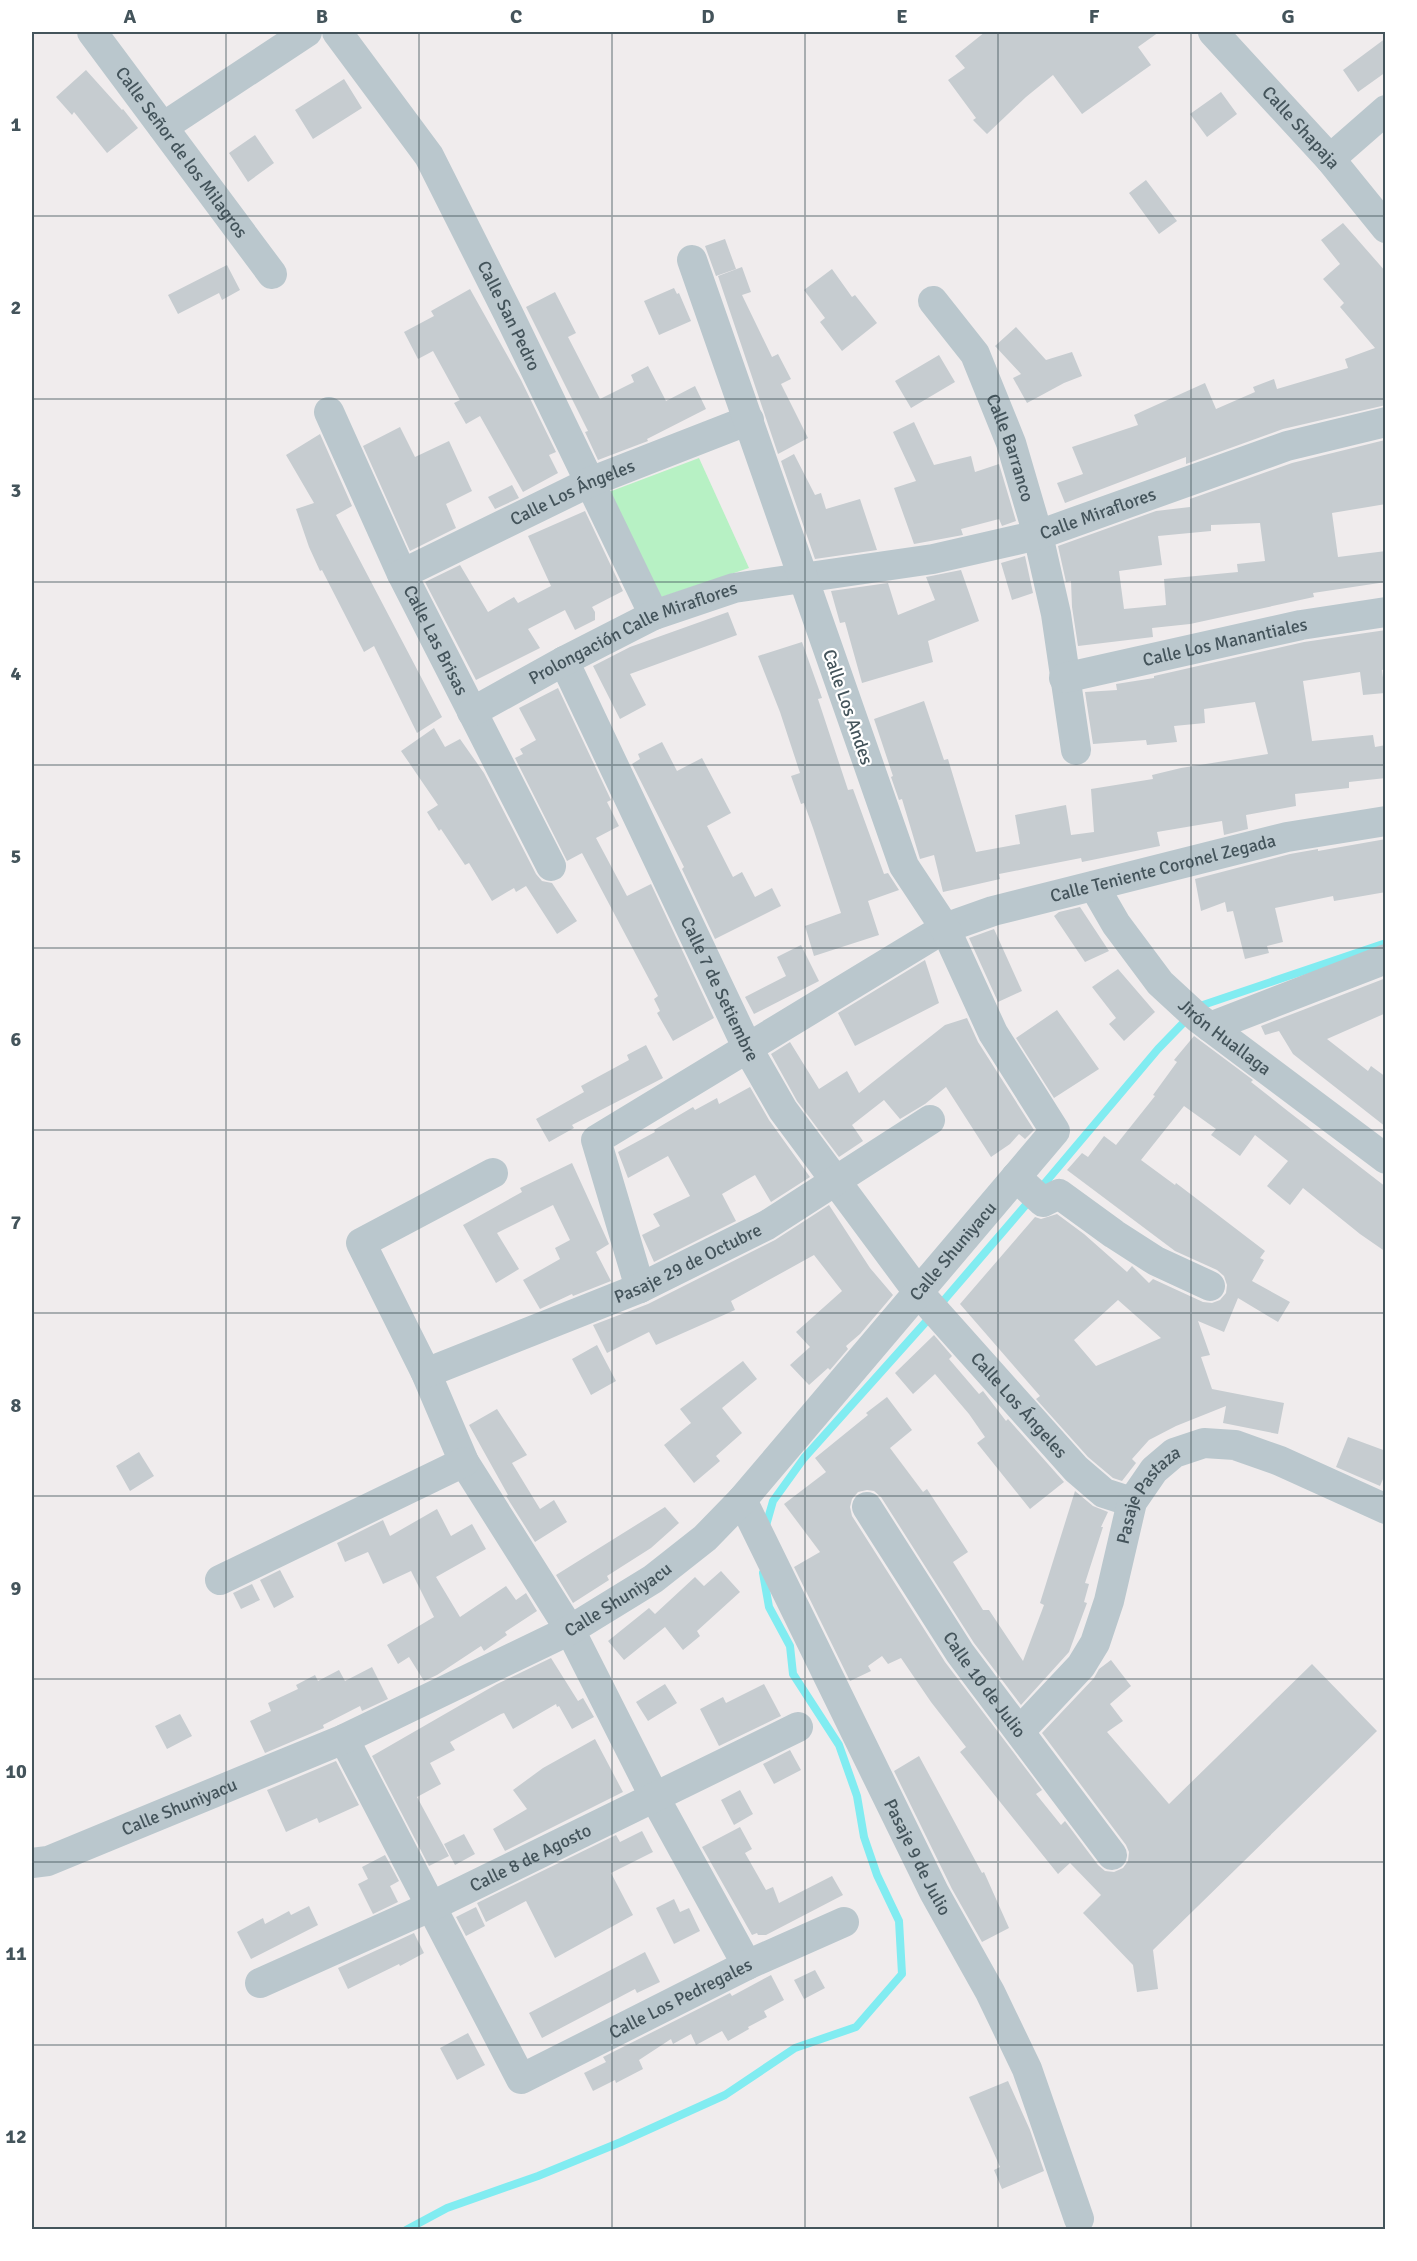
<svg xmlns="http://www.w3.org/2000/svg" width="1417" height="2261" font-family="Signika,sans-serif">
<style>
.green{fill:#b7f1c4}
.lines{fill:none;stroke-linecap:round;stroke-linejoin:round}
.stream{stroke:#81ecf1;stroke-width:8}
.building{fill:#c6ccd0;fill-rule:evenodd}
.minor{stroke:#bac7cd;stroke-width:30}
.grid{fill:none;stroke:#44545b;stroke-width:1.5;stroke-opacity:0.55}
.labels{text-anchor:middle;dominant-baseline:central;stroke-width:4.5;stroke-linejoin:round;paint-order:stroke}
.street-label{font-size:18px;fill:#44545b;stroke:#fff}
.neatline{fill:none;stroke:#44545b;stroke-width:2}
.grid-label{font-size:20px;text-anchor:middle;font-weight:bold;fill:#44545b}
</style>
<rect width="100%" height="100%" fill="#f0eced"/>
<!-- green -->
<path class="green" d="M699,458L749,568L659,598L609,492Z"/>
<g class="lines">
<!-- stream -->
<path class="stream" d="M1197,1009L1200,1006L1386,943
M1039,1190L1158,1049L1188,1018
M939,1306L1031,1199
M765,1529L773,1501L804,1458L932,1315
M406,2230L447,2208L538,2176L621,2142L725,2095L795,2048L856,2027L902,1974L899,1921L877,1875L864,1837L857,1796L839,1745L793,1674L790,1646L769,1607L763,1573"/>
</g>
<!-- building -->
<path class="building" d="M985,32H1159L1138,47L1151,65L1082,114L1053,75L1026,97L987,134L973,120L976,118L948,80L965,68L955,56Z
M1386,38V72L1358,92L1343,70Z
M86,70L122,110L123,109L138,128L107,153L74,112L72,115L56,97Z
M344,79L362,108L313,139L295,110Z
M1221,92L1237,114L1207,137L1190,114Z
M255,135L274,163L248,182L229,153Z
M1146,180L1177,221L1159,234L1129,193Z
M1343,223L1386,272V405L1283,429L1186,464V457L1065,503L1057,483L1083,474L1072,447L1138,425L1134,415L1205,383L1216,409L1255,392L1253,387L1274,379L1277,389L1348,368L1345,359L1375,348L1340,307L1344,303L1323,279L1340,264L1321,240Z
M725,239L736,269L716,276L705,246Z
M227,265L240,290L222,300L219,293L178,314L168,295Z
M742,267L751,292L742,295L772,357L778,354L791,379L781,384L808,438L778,454L718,276Z
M832,269L852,297L855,295L877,323L842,351L820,322L825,318L804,290Z
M674,288L677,294L679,293L691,321L659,335L644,301Z
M470,289L521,380L556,452L549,455L558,473L523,492L480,416L466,424L454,403L460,400L433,351L418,359L404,332L434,316L431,311Z
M555,292L576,333L568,337L600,399L634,382L631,375L648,366L666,401L695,386L706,409L647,439L648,441L598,460L585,432L588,431L526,307Z
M1016,327L1046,360L1072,352L1082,376L1064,383L1027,403L1013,378L1021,374L995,346Z
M939,355L955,382L911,408L895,381Z
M914,422L934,465L971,456L975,472L999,464L1016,521L1002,526L999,519L961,529L963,535L914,544L894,488L916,481L893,432Z
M400,427L415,457L449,441L472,491L446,504L456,528L410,551L363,446Z
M320,434L352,506L336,515L442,717L417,733L374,646L364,652L322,570L320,571L309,547L296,509L314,503L286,455Z
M1385,440L1386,504L1332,513L1338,557L1386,551V582L1313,593L1314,597L1190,624L1152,628L1153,637L1078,646L1072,607L1071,581L1066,582L1058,546L1156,511L1190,507V499L1292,463ZM1260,523L1265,561L1237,564L1238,572L1164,579L1166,605L1124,609L1119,571L1162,565L1158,536L1211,531V525Z
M794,454L815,495L821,493L826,509L860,499L877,550L815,559L781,461Z
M512,485L519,498L495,509L488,497Z
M585,511L623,591L592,607L595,612V620L575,630L565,610L528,629L540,648L476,680L425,582L460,565L488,612L514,597L518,603L551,586L528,536Z
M1025,556L1033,593L1012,600L1001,563Z
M961,570L979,621L928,641L933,662L862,683L845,622L840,623L831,591L888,583L898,615L935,600L926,577Z
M728,612L737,635L630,674L646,705L620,719L593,666L630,647Z
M1386,630V669L1382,670L1385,693L1363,695L1360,672L1303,681L1312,741L1373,735L1375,747L1386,745V778L1349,782V788L1295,794L1296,806L1246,815L1248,829L1224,835L1222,821L1157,832L1160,846L1082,862L1081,858L999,874L1000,879L943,892L934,855L920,859L902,799L899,800L891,777L893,776L874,719L924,701L944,760L948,759L976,852L1020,844L1015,815L1066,805L1071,835L1094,832L1091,789L1153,779L1152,775L1181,768L1268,754L1255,702L1204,709L1205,723L1174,726L1177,742L1147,745L1146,740L1093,744L1085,692L1117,690L1116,684L1154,678V676L1304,642Z
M802,642L822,698L818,699L848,790L853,789L884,874L888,873L899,890L868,901L879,935L814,956L805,926L841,913L813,828L804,803L801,804L791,776L800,773L780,712L758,656Z
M558,688L611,800L607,802L619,826L596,838L627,896L651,884L714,1018L673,1041L657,1013L660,1011L654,999L658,996L582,853L567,861L515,758L523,754L520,749L536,740L519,708Z
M434,728L445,747L460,739L484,773L536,874L542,881L552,883L577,921L557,934L526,886L516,892L514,888L492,901L469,863L465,865L441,829L439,831L427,812L438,805L401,751Z
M662,742L677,771L702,758L731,813L707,826L733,877L742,872L755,897L772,888L781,906L715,939L682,869L684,867L632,764L640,759L638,754Z
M1386,839V892L1334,901L1333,896L1275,908L1283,942L1267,946L1269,953L1245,959L1233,911L1227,912L1225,902L1201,911L1195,879L1290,854L1318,849V851Z
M1080,907L1109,951L1085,962L1054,916L1059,912Z
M994,929L1022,991L998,1002L969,938Z
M801,945L819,981L754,1014L745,997L786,976L777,957Z
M925,960L939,1003L855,1046L838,1013Z
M1118,969L1155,1012L1124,1041L1109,1024L1116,1018L1092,987Z
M1386,978V1013L1327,1039L1368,1071L1371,1066L1386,1077V1127L1293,1054L1279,1031L1265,1035L1261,1026Z
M1057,1010L1099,1069L1054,1098L1016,1038Z
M967,1018L978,1042L1034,1130L1025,1139L1019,1134L1010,1144L991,1157L946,1087L925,1104L900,1119L884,1100L852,1125L863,1141L839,1157L797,1101L771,1054L790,1042L819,1089L847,1071L859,1093L945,1025Z
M1194,1036L1253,1080L1251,1082L1289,1112L1386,1187V1252L1360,1234L1303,1188L1290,1205L1267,1186L1288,1161L1255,1135L1240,1156L1211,1135L1216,1129L1184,1106L1141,1160L1175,1185L1176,1183L1265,1251L1260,1258L1264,1260L1252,1281L1290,1302L1278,1322L1238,1298L1224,1332L1198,1321L1210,1355L1201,1357L1212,1389L1284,1403L1278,1434L1223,1423L1226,1406L1176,1426L1149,1440L1132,1459L1136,1463L1122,1481L1113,1478L1088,1457L1036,1399L1040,1396L960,1304L1035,1217L1041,1219L1057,1214L1084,1234L1127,1272L1132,1266L1149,1283L1153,1279L1203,1302L1212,1303L1220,1300L1226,1293L1227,1285L1224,1276L1217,1270L1175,1251L1067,1170L1082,1153L1088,1157L1104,1136L1116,1145L1155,1096L1153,1095L1177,1062L1174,1060ZM1118,1300L1161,1338L1096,1366L1074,1340Z
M646,1045L663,1078L572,1125L574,1128L549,1142L536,1119L584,1092L581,1086L629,1060L627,1055Z
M750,1087L769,1120L810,1177L771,1202L755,1175L722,1194L736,1221L654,1262L642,1235L660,1226L653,1214L690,1196L668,1156L628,1178L618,1152L655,1132L654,1130L693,1107L695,1110L717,1098L719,1104Z
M572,1163L609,1244L596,1252L611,1281L573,1296L572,1294L540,1309L523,1280L560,1259L555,1248L570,1240L553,1205L497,1233L519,1269L496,1283L463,1225L522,1192L520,1188Z
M829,1205L870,1268L893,1295L860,1334L846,1346L848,1349L830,1370L828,1368L809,1385L790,1365L810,1347L796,1332L842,1291L814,1255L731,1301L735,1310L656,1345L649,1332L607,1353L593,1325L648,1304L775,1240Z
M934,1335L952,1356L949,1359L979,1394L983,1391L1006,1421L1008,1419L1064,1482L1030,1509L977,1443L985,1437L969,1414L935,1374L913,1394L895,1373Z
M597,1345L616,1381L591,1395L572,1359Z
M743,1361L757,1379L722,1408L742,1433L716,1456L720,1461L694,1483L664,1445L691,1423L680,1409Z
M887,1397L912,1430L890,1448L923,1492L927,1489L968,1552L953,1562L983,1610H989L1023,1661L1044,1605L1040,1603L1075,1491L1093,1506L1108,1512L1101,1527H1103L1085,1583L1089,1584L1084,1602L1087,1603L1069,1652L1021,1705L974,1643L881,1497L874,1491L867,1490L858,1492L852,1499L850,1507L852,1516L945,1662L1042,1790L1036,1794L1061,1825L1065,1821L1098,1865L1105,1871L1114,1872L1123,1868L1128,1861L1129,1852L1126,1845L1042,1733L1094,1678L1099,1669L1111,1660L1131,1686L1110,1704L1123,1721L1107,1732L1169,1804L1312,1664L1377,1731L1153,1950L1158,1989L1137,1992L1133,1965L1083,1913L1101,1895L1070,1863L1058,1874L960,1752L966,1747L931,1702L901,1658L888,1664L882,1656L868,1666L871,1671L850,1681L794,1567L820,1552L784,1504L826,1472L815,1458L868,1415L866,1413Z
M497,1409L527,1455L512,1463L540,1509L554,1500L567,1522L535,1542L506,1496L508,1495L469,1425Z
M1348,1437L1386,1451V1472L1380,1486L1336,1467Z
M139,1452L154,1476L130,1491L116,1466Z
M665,1507L679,1523L651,1548L607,1576L609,1580L573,1603L556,1575Z
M437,1509L451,1536L472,1524L486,1549L436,1577L460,1617L506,1586L516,1600L526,1593L537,1611L505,1632L507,1635L484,1651L481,1646L437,1675L424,1681L409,1657L398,1664L387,1645L434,1617L411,1571L383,1584L368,1552L345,1562L337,1543L383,1520L390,1536Z
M280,1570L294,1597L274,1608L260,1580Z
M721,1571L740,1592L697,1631L700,1636L683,1650L665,1627L624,1660L608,1641L649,1608L655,1614L695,1577L704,1586Z
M252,1584L260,1600L241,1609L233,1593Z
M551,1658L578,1701L583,1698L594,1717L572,1729L559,1706L557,1707L556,1704L513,1729L504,1713L501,1714L450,1742L455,1750L430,1763L441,1784L417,1797L449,1856L429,1866L372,1756L497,1684Z
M372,1667L388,1699L362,1711L360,1706L323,1725L324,1728L265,1753L250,1721L271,1711L268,1703L298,1689L296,1685L315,1675L318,1681L339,1670L345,1681Z
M665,1684L677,1703L648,1721L636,1702Z
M764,1684L781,1716L719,1746L700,1709L723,1697L726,1703Z
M180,1714L192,1736L167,1749L155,1726Z
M595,1739L623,1792L505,1851L493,1829L527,1809L513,1790L543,1768Z
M790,1750L801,1770L774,1784L763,1764Z
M919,1756L982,1873L984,1872L1009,1928L982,1942L952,1889L894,1771Z
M336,1761L359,1805L319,1823L317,1818L286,1832L267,1790Z
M740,1790L753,1814L734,1825L721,1800Z
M740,1827L752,1849L745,1853L766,1890L773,1887L779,1903L832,1876L843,1895L766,1935H758L757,1933L752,1935L702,1847Z
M642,1831L653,1852L611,1873L633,1915L555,1958L526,1901L486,1922L477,1903L616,1835L620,1842Z
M464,1834L475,1854L455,1865L444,1844Z
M385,1855L399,1881L390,1886L398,1902L373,1914L358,1884L368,1879L362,1867Z
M674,1899L680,1912L689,1908L700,1931L674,1944L656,1908Z
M309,1906L318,1925L251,1959L237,1932L263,1918L265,1924L289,1911L291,1915Z
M476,1907L485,1926L466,1936L456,1917Z
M414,1933L424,1953L400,1966L399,1964L348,1989L338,1968Z
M645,1952L660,1982L637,1993L635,1989L542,2038L529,2013Z
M815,1970L825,1988L804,1999L794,1980Z
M771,1975L784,2000L764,2011L767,2017L748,2027L749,2029L728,2041L722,2031L696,2045L691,2034L673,2044L671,2039L639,2060L643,2069L616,2083L615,2080L593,2091L584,2073L606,2062L603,2057L730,1993L732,1996Z
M468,2033L485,2065L457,2080L440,2048Z
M1008,2081L1030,2130L1044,2171L1002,2189L994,2170L1000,2167L969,2097Z"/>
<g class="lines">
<!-- minor -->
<g class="minor">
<path id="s1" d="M92,32L272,274"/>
<path id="s2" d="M337,32L429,156L508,313L654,615"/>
<path id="s3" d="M1213,32L1330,159L1386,228"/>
<path d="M163,127L307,32"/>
<path d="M1330,159L1386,110"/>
<path id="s4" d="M933,301L975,354L1011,443L1038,535L1056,614L1076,750"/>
<path id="s5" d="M329,412L402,574L551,866"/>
<path id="s6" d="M402,574L590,482L749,420"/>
<path id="s7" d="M564,661L748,1049L783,1110L918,1292L1076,1469L1104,1493L1132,1502"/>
<path id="s8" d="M1064,678L1301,625L1386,612"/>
<path id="s9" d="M472,712L564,661L654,615L734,588L933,559L1038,535L1287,446L1386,422"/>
<path id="s10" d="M1094,886L1116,924L1160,983L1198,1018L1386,1159"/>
<path d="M1210,1027L1386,959"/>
<path d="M493,1173L361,1243L426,1373L464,1462L570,1630L655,1798L747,1965"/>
<path d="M1016,1177L1043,1202L1059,1194L1114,1234L1156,1261L1210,1286"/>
<path id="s11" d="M640,1288L596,1140L945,928L993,911L1287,837L1386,821"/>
<path id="s12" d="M426,1373L640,1288L767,1225L930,1120"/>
<path id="s13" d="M742,1500L934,1892L990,1992L1027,2069L1079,2219"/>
<path id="s14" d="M867,1507L960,1653L1112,1855"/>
<path d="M220,1580L464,1462"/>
<path id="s15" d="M1020,1731L1081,1666L1095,1643L1109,1601L1132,1502L1154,1470L1174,1453L1204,1443L1235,1445L1280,1461L1386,1509"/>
<path id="s16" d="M344,1739L521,2079L747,1965L844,1922"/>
<path id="s17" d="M32,1863L48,1861L344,1739L570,1630L653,1579L705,1538L742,1500L1055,1131L993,1033L945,928L904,866L692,260"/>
<path id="s18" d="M260,1983L432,1906L798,1727"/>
</g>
</g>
<!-- grid -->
<path class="grid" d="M226,32V2230M419,32V2230M612,32V2230M805,32V2230M998,32V2230M1191,32V2230M32,216H1386M32,399H1386M32,582H1386M32,765H1386M32,948H1386M32,1130H1386M32,1313H1386M32,1496H1386M32,1679H1386M32,1862H1386M32,2045H1386"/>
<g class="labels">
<!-- street labels -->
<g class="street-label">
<text stroke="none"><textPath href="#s3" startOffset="130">Calle Shapaja</textPath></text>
<text stroke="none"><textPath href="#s1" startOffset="150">Calle Señor de los Milagros</textPath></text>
<text stroke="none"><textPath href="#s2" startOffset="333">Calle San Pedro</textPath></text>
<text stroke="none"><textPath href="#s4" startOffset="168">Calle Barranco</textPath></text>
<text stroke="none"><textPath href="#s6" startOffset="189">Calle Los Ángeles</textPath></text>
<text stroke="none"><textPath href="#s9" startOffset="663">Calle Miraflores</textPath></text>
<text stroke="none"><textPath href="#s9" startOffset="180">Prolongación Calle Miraflores</textPath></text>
<text stroke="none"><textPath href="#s5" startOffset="252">Calle Las Brisas</textPath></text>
<text stroke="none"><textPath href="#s8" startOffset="165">Calle Los Manantiales</textPath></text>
<text transform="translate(848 707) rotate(71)">Calle Los Andes</text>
<text stroke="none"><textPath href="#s11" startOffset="789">Calle Teniente Coronel Zegada</textPath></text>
<text stroke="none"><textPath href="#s7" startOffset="363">Calle 7 de Setiembre</textPath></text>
<text stroke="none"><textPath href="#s10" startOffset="202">Jirón Huallaga</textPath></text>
<text stroke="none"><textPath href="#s17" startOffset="1130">Calle Shuniyacu</textPath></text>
<text stroke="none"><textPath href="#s12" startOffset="284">Pasaje 29 de Octubre</textPath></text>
<text stroke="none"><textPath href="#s7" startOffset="878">Calle Los Ángeles</textPath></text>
<text stroke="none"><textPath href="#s15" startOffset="276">Pasaje Pastaza</textPath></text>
<text stroke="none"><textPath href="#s17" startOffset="644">Calle Shuniyacu</textPath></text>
<text stroke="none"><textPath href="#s14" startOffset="213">Calle 10 de Julio</textPath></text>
<text stroke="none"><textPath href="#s17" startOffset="158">Calle Shuniyacu</textPath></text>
<text stroke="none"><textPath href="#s13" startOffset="398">Pasaje 9 de Julio</textPath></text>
<text stroke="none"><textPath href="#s18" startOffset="298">Calle 8 de Agosto</textPath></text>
<text stroke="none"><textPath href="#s16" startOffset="562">Calle Los Pedregales</textPath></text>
</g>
</g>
<!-- border -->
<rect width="1417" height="2261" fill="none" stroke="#ffffff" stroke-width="66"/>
<rect x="33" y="33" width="1351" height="2195" class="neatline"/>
<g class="grid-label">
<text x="130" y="23">A</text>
<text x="322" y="23">B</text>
<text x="516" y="23">C</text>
<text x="708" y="23">D</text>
<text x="902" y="23">E</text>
<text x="1094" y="23">F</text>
<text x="1288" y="23">G</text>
<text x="16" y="131">1</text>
<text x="16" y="314">2</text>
<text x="16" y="497">3</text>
<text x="16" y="680">4</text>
<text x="16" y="863">5</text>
<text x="16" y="1046">6</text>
<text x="16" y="1229">7</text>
<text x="16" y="1412">8</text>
<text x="16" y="1595">9</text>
<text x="16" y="1778">10</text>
<text x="16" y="1960">11</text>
<text x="16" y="2143">12</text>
</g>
</svg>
